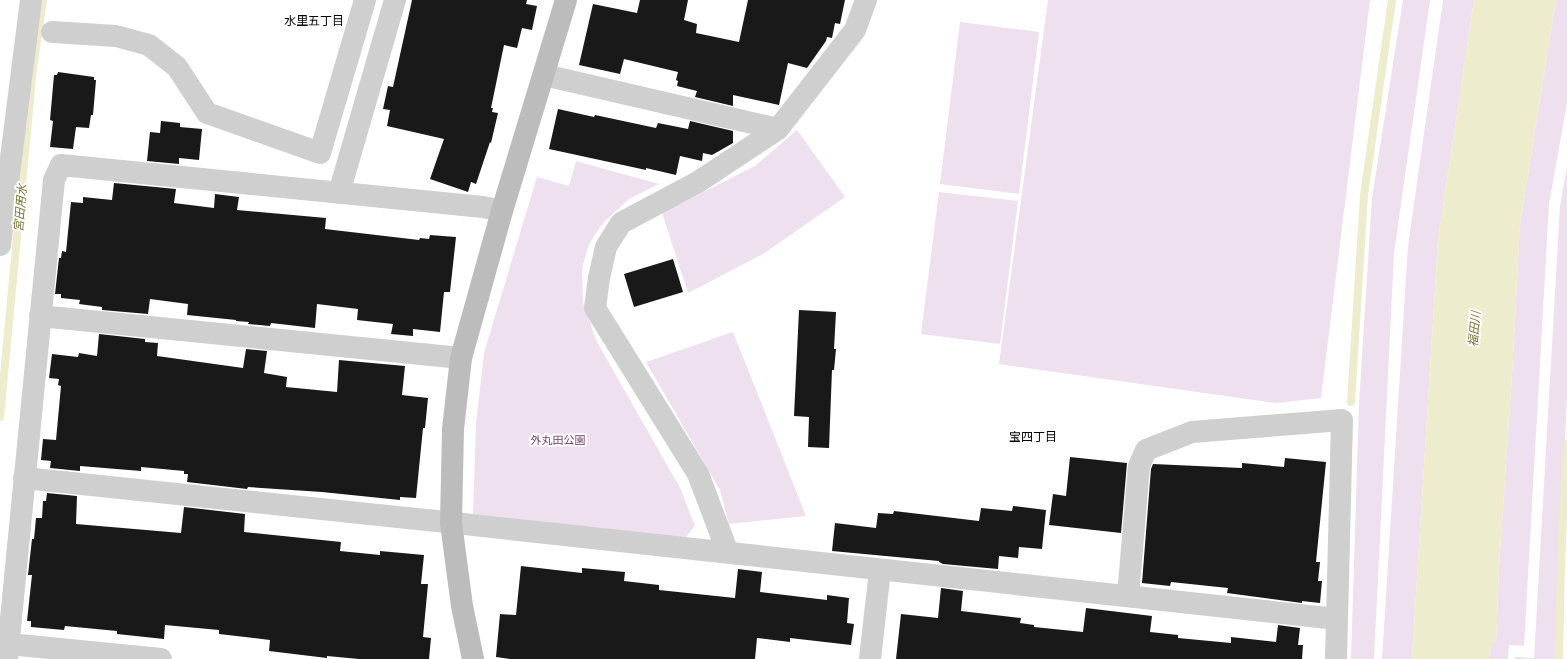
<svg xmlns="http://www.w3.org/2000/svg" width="1567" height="659" font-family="'Titillium Web','Noto Sans JP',sans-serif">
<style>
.green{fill:#eee0ee}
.water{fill:#edeccd}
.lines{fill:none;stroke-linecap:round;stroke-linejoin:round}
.stream{stroke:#edeccd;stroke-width:8}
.building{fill:#191919}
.street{stroke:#cfcfcf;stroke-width:22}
.secondary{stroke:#bcbcbc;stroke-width:22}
.labels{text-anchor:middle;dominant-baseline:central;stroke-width:4;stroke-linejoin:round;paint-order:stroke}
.park-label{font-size:11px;fill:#6e3e69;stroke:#fff}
.neighbourhood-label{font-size:12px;fill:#000;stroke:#fff}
.water-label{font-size:12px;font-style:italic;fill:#7b7736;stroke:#fff}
</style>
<rect width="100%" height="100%" fill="#fff"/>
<!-- green -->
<path class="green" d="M1048,0H1370L1321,398L1276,403L999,364Z
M1403,0H1430L1394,253L1374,659H1351L1359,404L1372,198Z
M1443,0H1474L1438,240L1412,659H1382L1408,246Z
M1556,0H1567V103L1549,204L1524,646L1509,645L1508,659H1490L1491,643H1496L1499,567L1512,374L1520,224Z
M960,22L1039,32L1019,194L940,184Z
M797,130L845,197L763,254L688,293L662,213L755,166Z
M576,161L659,184L629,199L602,224L589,244L582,268L583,303L596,340L680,488L695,526L685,538L473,514L476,424L484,353L537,177L569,186Z
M1567,167V398L1559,564L1556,659H1515V657L1534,658L1560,206Z
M939,192L1018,201L1000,344L921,334Z
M733,332L806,516L729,524L720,490L646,362Z"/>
<!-- water -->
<path class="water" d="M1474,0H1556L1520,224L1512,374L1499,567L1496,643L1491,644L1490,659H1412L1438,240Z"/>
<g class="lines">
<!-- stream -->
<path class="stream" d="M1351,402L1364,195L1392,0
M0,417L33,68L43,0
M1559,659L1561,562L1567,444"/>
</g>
<!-- building -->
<path class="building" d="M412,0H527L526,4L537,6L532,30L522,28L517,48L504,45L491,108H493L492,112L498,113L491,143L490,142L476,184L471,182L468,192L430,179L444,139L387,126L390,110L383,109L388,86L393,87Z
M640,0H688L684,20L697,24L696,33L739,42L748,0H845L840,24L835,23L832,38L827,37L826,41L807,68L788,63L779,105L733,95V106L695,97L697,91L677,86L678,81L676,80L678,72L624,59L620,74L579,65L593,4L637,13Z
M58,72L94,77V80H96L93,115H91L89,128L76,127L73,149L50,147L53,121L50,120L54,75H57Z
M558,109L594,117L595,115L656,128L658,123L688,129L690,121L733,131V143L712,155L703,153L702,161L680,156L676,175L646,168V170L549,149Z
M161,121L180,123V127L202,129L199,160L179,158V164L147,161L150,132L160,133Z
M114,183L176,189L174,203L214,208L215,194L239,197L237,210L326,218L325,229L419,240L420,238L429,239L430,235L456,237L450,292H444L440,332L413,329V336L391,334L393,324L357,320L358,309L317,304L315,328L271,323L270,326L248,324L249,322L236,321V320L187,315L188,304L150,299L148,314L102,310V307L79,304L80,300L61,298V294H55L59,258H61L62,251L66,252L71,202L83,203V197L112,200Z
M673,259L683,292L634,307L624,274Z
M799,310L836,312L834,349H836L834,370H832L829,448L808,447L809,417L794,416Z
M99,334L145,339V342L158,343L157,356L243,368L246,349L267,351L264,373L287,377L286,387L337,392L339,360L405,366L402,395L428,398L425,428H423L416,498L400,497V500L322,492L248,487L247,489L187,482L188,474H184V471L141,467V471L80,466V471L50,468L51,461L41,460L43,439L56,440L61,386L58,385L59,379L49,378L52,354L78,357L79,353L97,356Z
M1070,457L1127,463L1121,533L1049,525L1053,494L1066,496Z
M1285,458L1326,462L1316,562H1320L1318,581H1322L1320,603L1302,601V603L1227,593L1228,588L1171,582L1170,586L1142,583L1151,469L1153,464L1242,468V463L1284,467Z
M47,493L77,496L76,524L181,533L184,507L245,514L244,532L341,542L340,551L380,555V551L424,555L421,584H428L423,637L431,638L429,659H359L327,656V658L269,651L270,640L219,634V630L165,625L164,639L117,634V631L65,626L64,630L31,627V621H27L32,575H28L32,539H34L36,518H42L43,501H46Z
M1013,506L1046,510L1042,549L1019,547L1018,558L999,556L998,569L943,564L939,562V561L832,551L835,523L876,528L878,513L893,514L894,511L979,521L981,508L1012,511Z
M521,566L582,573V568L625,572L624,581L659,585V590L735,598L738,569L762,572L760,592L827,600V595L849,598L847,623L854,624L851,645L790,638V642L757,638L755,659H510L496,657L500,614L516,615Z
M941,588L963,591L961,611L1021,618L1020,623L1034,625V627L1083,632L1086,608L1152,616L1150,632L1178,635V638L1231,643V637L1276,642L1278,625L1300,628L1298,645H1303L1302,659H896L901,614L938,618Z"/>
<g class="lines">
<!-- street -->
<path class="street" d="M52,32L116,36L149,45L177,67L207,113L320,153L365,0
M544,75L778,129
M339,193L395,0
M0,245L31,0
M40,316L461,358
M24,478L436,521L1337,619L1336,659
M728,553L698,474L595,308L599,278L606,247L621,223L698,182L778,129L855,30L866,0
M1128,596L1139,466L1146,450L1192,432L1342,420L1337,619
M9,644L161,659
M7,659L54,180L61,165L483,207L502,211
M870,659L880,570"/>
<!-- secondary -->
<path class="secondary" d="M473,659L462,606L451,523L453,429L461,358L502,211L566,0"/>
</g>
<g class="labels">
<!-- park labels -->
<g class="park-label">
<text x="558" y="440">外丸田公園</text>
</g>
<!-- neighbourhood labels -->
<g class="neighbourhood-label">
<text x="314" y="20">水里五丁目</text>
<text x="1033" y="436">宝四丁目</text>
</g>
<!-- water labels -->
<g class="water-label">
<text transform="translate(20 208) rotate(-85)">宮田用水</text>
<text transform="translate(1474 329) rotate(-85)">福田川</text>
</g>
</g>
</svg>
